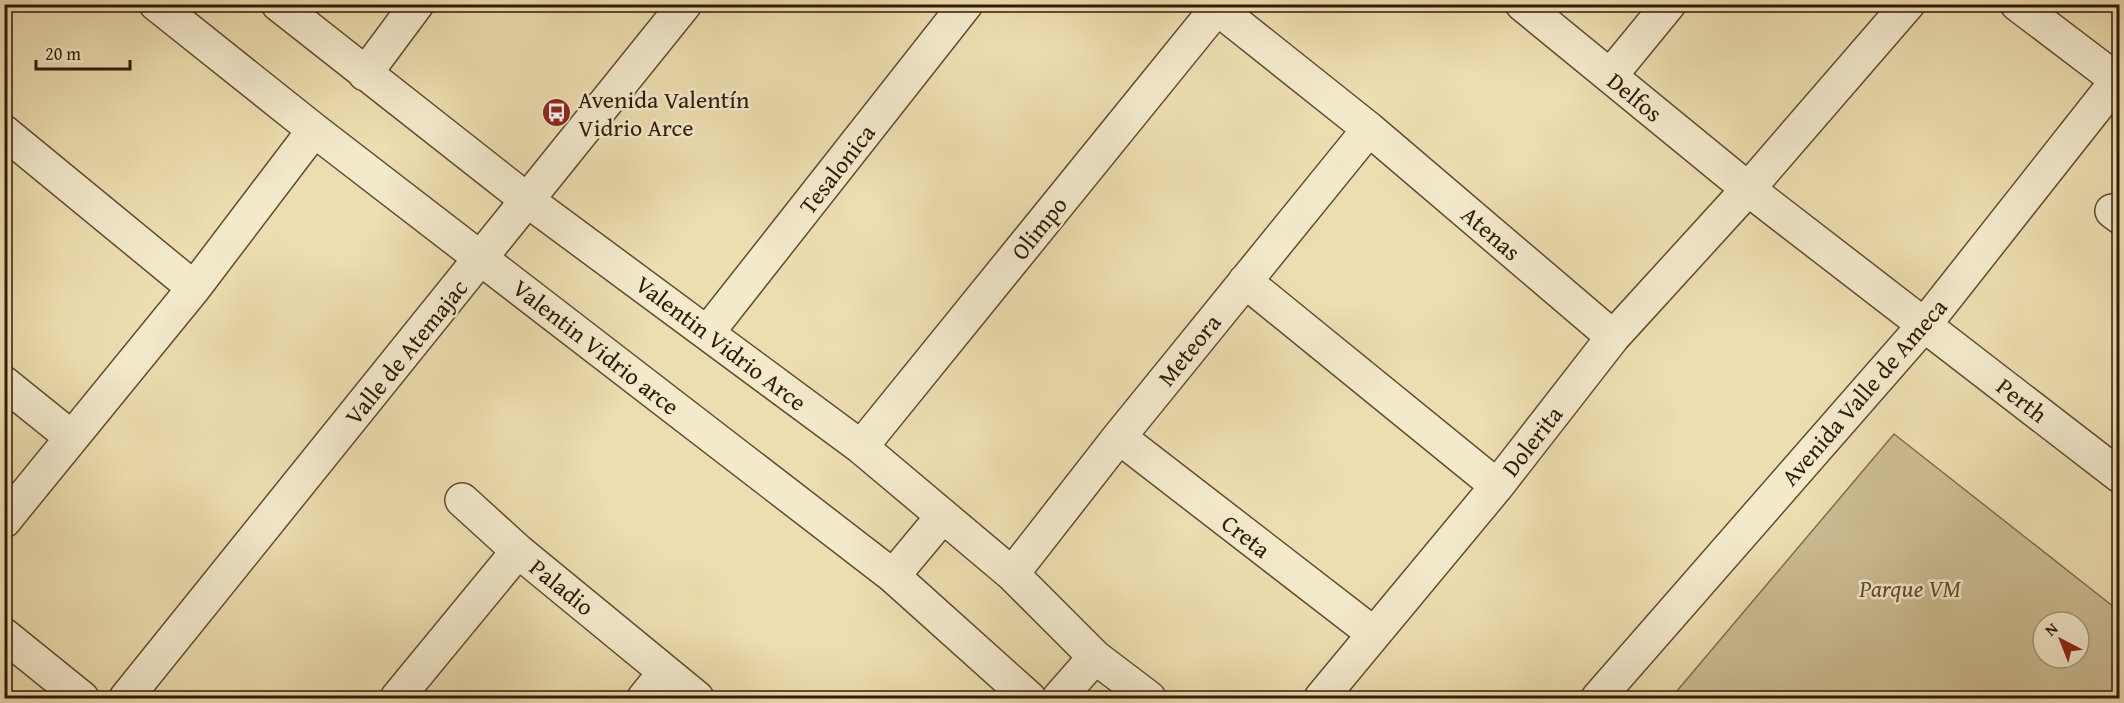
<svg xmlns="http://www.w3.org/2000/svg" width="2124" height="703" font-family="'Gentium Book Plus',serif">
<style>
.green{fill:#cdbd94;stroke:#806c4e;stroke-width:1.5;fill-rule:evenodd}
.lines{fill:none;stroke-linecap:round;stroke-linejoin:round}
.minor-casing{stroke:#614b32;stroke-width:36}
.minor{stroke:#f3eacc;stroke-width:33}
.labels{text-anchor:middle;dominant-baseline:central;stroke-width:5;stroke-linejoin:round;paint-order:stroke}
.street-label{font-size:24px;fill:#321a07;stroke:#f3eacc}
.poi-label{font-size:24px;fill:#321a07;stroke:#f3eacc;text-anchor:start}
.park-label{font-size:24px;font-style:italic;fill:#604b31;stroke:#f3eacc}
</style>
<rect width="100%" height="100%" fill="#eddeb1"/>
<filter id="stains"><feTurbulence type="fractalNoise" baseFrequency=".00333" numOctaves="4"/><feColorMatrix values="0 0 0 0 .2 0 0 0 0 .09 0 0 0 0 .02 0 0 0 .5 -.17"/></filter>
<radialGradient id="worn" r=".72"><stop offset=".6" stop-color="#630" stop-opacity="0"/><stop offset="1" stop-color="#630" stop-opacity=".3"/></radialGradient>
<!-- green -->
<path class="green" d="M1894,434L2119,611V698H1671ZM2043,622H2079V658H2043Z"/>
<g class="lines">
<defs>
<path id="minor" d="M156,4L314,130L893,576L1029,698
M278,4L527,200L861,447L1012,574L1095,657L1149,698
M1212,4L1369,129L1613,337
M1522,4L1748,189L2120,476
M2017,4L2117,80
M365,74L417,4
M1610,76L1669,4
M4,132L194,288
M2112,211L2120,217
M1245,281L1497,486
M707,333L966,4
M4,383L71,437
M1119,437L1374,634
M861,447L1217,8
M462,500L518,551
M4,521L194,288L314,130
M1012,574L1119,437L1369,129
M893,576L943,516
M4,635L82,698
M126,698L685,4
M397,698L518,551L697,698
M644,698L665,672
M1059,698L1095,657
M1321,698L1497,486L1613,337L1748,189L1908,4
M1598,698L1925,324L2120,77"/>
</defs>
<!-- minor casing -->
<use href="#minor" class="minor-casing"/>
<!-- minor -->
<use href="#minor" class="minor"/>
</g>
<!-- icons -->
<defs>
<symbol id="bus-disc" viewBox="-11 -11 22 22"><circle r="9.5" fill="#8f2418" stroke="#f3eacc"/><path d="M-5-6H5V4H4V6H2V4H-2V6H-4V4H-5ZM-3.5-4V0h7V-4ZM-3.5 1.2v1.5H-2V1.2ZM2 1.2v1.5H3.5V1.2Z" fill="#fff"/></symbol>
</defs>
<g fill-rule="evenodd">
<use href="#bus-disc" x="540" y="96" width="33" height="33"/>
</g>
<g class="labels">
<!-- street labels -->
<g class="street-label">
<text transform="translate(1635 97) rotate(39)">Delfos</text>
<text transform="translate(837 169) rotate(-52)">Tesalonica</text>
<text transform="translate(1039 228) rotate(-51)">Olimpo</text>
<text transform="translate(1491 233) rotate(41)">Atenas</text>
<text transform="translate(721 343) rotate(37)">Valentin Vidrio Arce</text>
<text transform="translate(596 347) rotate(38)">Valentin Vidrio arce</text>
<text transform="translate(1189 350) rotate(-51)">Meteora</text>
<text transform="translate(406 352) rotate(-51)">Valle de Atemajac</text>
<text transform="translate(1864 392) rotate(-49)">Avenida Valle de Ameca</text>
<text transform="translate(2022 400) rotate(38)">Perth</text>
<text transform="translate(1532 441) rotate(-52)">Dolerita</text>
<text transform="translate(1246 536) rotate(38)">Creta</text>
<text transform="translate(562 587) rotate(39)">Paladio</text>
</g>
<!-- poi labels -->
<g class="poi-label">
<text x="578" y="99">Avenida Valentín<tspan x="578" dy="28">Vidrio Arce</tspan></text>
</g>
<!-- park labels -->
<g class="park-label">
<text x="1910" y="588">Parque VM</text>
</g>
</g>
<!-- margin -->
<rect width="2124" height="703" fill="none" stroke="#eddeb1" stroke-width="24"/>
<rect x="6" y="6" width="2112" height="691" fill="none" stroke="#321a07" stroke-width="3"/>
<rect x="12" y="12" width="2100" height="679" fill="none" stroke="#321a07" stroke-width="1.5"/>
<!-- north arrow -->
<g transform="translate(2061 640) rotate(318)"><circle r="28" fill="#f3eacc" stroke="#a6977d" stroke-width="1.5"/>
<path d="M0-4.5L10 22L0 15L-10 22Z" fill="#8f2418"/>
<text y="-9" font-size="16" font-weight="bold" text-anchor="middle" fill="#321a07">N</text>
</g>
<!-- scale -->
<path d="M36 60v9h94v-9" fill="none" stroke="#321a07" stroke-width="3"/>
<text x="45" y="60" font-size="18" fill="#321a07" stroke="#f3eacc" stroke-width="4.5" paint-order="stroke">20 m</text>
<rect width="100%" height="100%" filter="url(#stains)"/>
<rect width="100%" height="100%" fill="url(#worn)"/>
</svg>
